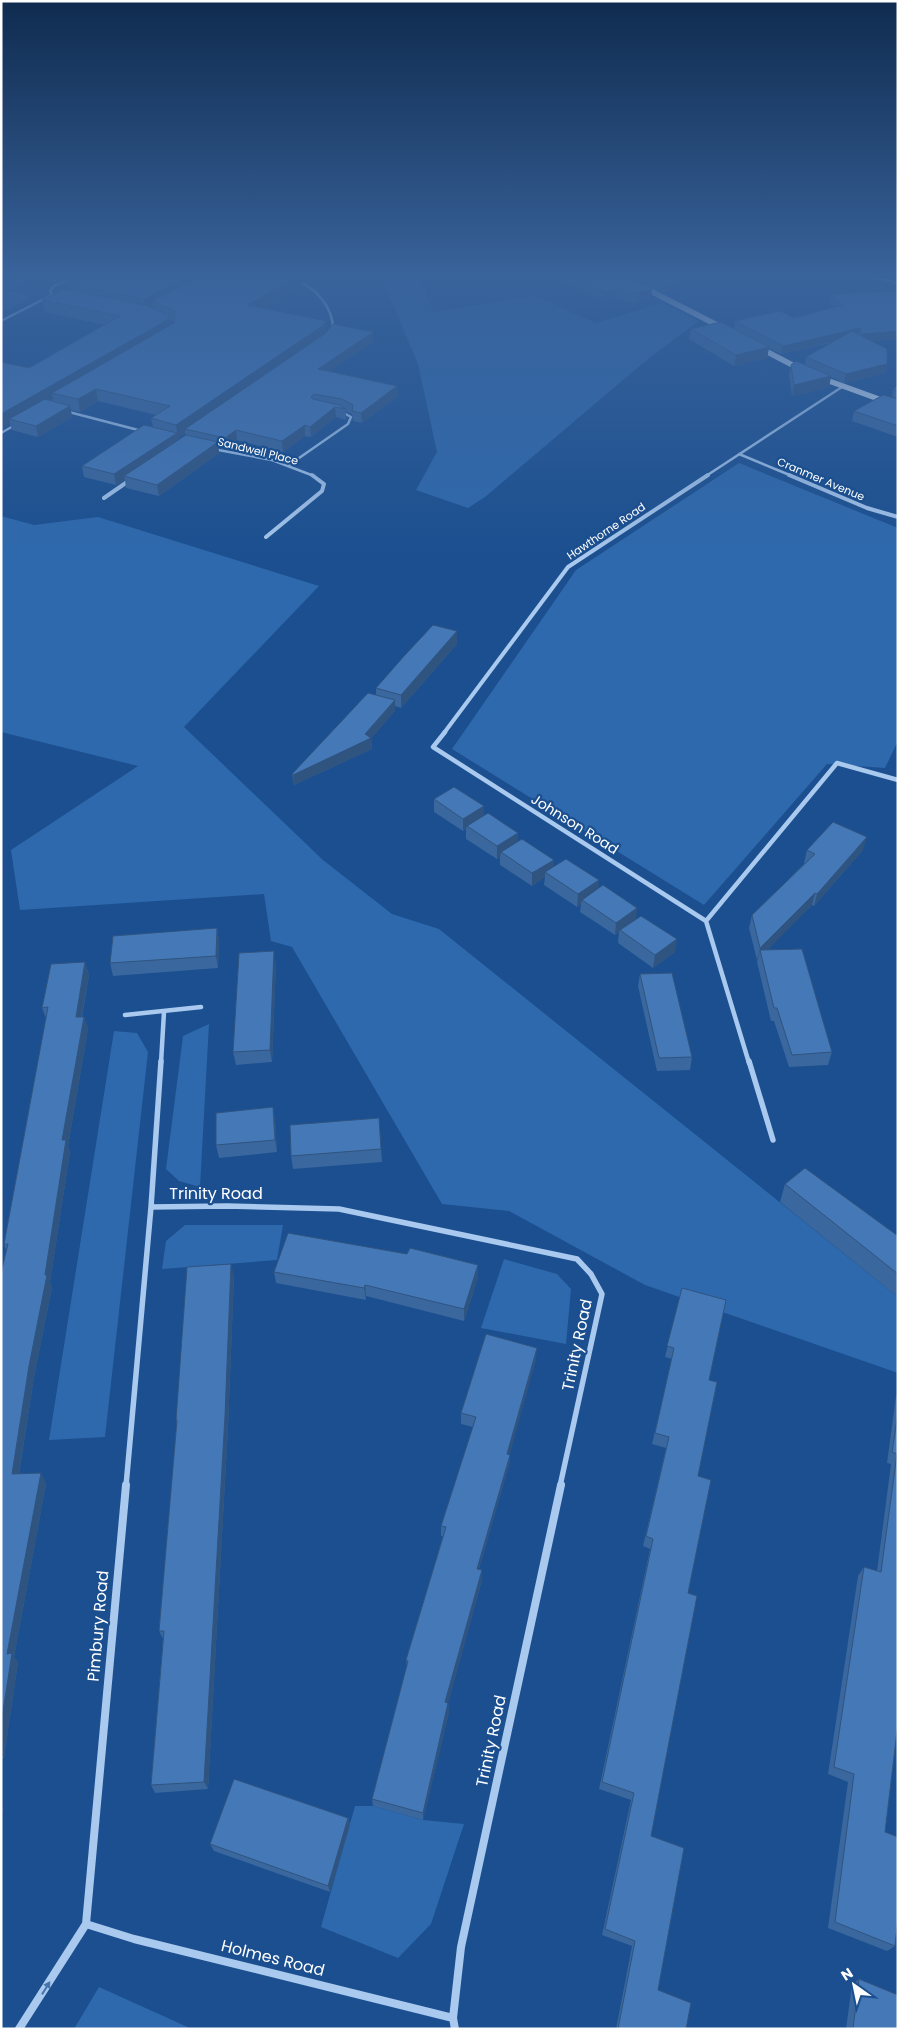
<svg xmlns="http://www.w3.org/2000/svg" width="899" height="2030" font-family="Poppins,sans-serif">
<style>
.green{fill:#2e69ad}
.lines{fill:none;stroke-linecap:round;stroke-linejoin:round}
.street-far4{stroke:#a9c9ee;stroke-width:2.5}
.street-far3{stroke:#a9c9ee;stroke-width:4}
.street-far2{stroke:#a9c9ee;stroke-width:4.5}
.street-far1{stroke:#a9c9ee;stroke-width:5.5}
.street{stroke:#a9c9ee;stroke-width:8}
.secondary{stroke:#d6e6fa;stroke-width:5.5}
.wall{fill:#3a679d;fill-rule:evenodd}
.shaded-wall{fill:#305480}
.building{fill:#4478b7;stroke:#305480}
.oneway{fill:#4674ac}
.labels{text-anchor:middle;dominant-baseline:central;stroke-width:4.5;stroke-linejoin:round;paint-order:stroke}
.far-street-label{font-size:11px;fill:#fff;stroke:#1b4f8f}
.street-label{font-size:14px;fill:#fff;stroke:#1b4f8f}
.near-street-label{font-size:16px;fill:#fff;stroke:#1b4f8f}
</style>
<rect width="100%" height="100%" fill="#1b4f8f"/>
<!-- green -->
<path class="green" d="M1,276L27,281L9,291L32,296L1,313Z
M381,276H418L434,312L535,296L596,323L663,303L699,321L649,358L485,497L468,508L416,490L437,452L418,364Z
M739,463L898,528V741L885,768L827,764L704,905L452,749L576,570Z
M1,516L34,525L98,517L319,586L184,727L323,860L392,914L439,929L898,1297V1373L645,1285L509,1211L442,1204L292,947L271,941L264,894L20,910L11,850L138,766L1,732Z
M209,1024L200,1187L179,1181L166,1169L183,1036Z
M114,1031L137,1033L148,1052L105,1437L49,1440Z
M185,1225H283L277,1260L162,1269L166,1241Z
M504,1259L557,1274L571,1289L566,1344L481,1328Z
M355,1806H373L423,1820L464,1824L431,1924L398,1958L321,1927Z
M99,1987L192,2029H74Z"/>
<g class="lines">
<!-- street-far4 -->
<path class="street-far4" d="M871,276L898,283
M296,280C316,288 333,307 333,329
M52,295L50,291L54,286L75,276
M1,321L52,295
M65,411L142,431
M1,433L15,425
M213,449L272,460L314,476
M739,454L792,476
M289,465L348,424L351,417L342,412
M706,476L842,387"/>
<!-- street-far3 -->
<path class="street-far3" d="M789,475L867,508L898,517
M104,498L130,480
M266,537L322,491L324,484L312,475
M444,733L568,567L708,475"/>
<!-- street-far2 -->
<path class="street-far2" d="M445,732L433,747L706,921L837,763L898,780
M706,921L749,1063
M125,1015L201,1007
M161,1063L164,1012"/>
<!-- street-far1 -->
<path class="street-far1" d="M161,1061L151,1207L227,1206L339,1209L577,1259L591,1274L602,1294L560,1486
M749,1061L773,1140
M126,1486L151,1207"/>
<!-- street -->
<path class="street" d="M86,1924L134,1939L453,2018
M19,2029L86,1924L126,1485
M455,2029L453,2018L461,1947L561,1485"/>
<!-- secondary -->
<path class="secondary" d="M621,276L725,329
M758,347L802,370
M818,377L898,406"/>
</g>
<!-- wall -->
<path class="wall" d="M30,276H322L310,282L302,280L303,287L264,308L327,332H373V342L329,371L397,386L398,397L362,423L353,421L352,414L346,411V420L336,417L311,437L305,436L283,452L237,440L226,448L218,446L219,453L159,496L126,488L125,480L116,485L84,477L82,466L153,427L151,418L156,415L98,401L80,412L71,410L72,417L38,437L12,430L10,424L3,428H1V362L29,368L105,325L45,312L42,300L74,291V290L68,289L67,285L65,284L64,278L55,282L30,277ZM170,320L174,322V323L171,325ZM185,433L186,436L179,440L178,438Z
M550,276H627L652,289L651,297L637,301L628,302L616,297L604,300Z
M631,276H701L700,284L665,293Z
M832,294L898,339L873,341L885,373L844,383L831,377L829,387L792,396L789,375L791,365H805L806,357L831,343L781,354L769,348L767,358L734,366L689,339L691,329H734L735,321L794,318L835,307L830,302Z
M898,386V437L852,421L854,411L892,397L893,389Z
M457,631V644L401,708L395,706V711L371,738L372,749L294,785L292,774L376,695V688Z
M434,799L484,806V816L553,867L598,888L675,952L653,968L618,943L619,932L615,935L580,912L581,904L577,907L544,885L545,877L532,886L500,865V857L497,859L466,839V829L463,831L434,812Z
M807,850H863L814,906L812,905L767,950L832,1052L828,1065L789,1067L774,1021H771L757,962L758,959L757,960L749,928L752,915L805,863H804Z
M217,928L219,941L218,968L113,976L110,963Z
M85,962L89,975L82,1017H84L88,1029L68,1146L70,1152L50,1282L52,1287L34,1377L19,1474L41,1473L46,1484L14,1657L18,1662L4,1758L1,1759V1273L6,1250L4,1244L46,1018L42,1008Z
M276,964L272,1062L236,1065L233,1052Z
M640,974L692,1057L690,1070L657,1071L638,986Z
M273,1107L275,1120L277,1152L219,1158L216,1145Z
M379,1118L382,1162L293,1169L291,1156Z
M785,1184L898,1236V1297L780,1202Z
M274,1272L478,1277L464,1321L366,1296V1300L276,1283Z
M234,1276L228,1427L208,1789L155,1793L151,1785L163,1639L159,1631L177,1424L176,1420Z
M682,1288L709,1380L698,1476L688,1593L651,1836L658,1990L686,2029H616L632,1946L602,1935L631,1800L599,1789L650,1549L643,1546L666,1448L652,1444L672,1359L665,1357Z
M536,1359L509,1454L510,1455L509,1465L479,1569L482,1570V1580L448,1703L449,1712L423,1820L373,1806L372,1799L407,1667L406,1660L443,1536H441V1526L473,1427L461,1424V1413Z
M898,1393V1723L885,1832L895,1946L887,1951L828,1928L848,1782L828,1774L858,1576L864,1567L877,1571L891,1464L887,1463L896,1396Z
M348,1818L350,1825L330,1892L214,1851L210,1844Z
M859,1979L898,2029H846L852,1984Z"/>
<!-- shaded-wall -->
<path class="shaded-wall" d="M54,276H64V278L55,282Z
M187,276H210L152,301L153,307L146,310L144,299Z
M300,276H302L303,287L249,317L247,305Z
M310,276H322L310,282Z
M699,276H701L700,284L665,293V285Z
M617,288L616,297L604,300L605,292Z
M652,289L651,297L637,301V293Z
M169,315L171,327L52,393L53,399L16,421L9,419L10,424L3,428L1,421V414Z
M326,321L327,333L185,429V433L178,438L176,425Z
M860,328L858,336L781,354L783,346Z
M898,331V339L860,342L862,334Z
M373,332V342L318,379V369Z
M769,347L767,358L734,366L736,355Z
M887,364L885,373L844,383L846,374Z
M831,376L829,387L792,396L794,385Z
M397,386L398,397L362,423L361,413Z
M96,389L98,401L80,412L78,399Z
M70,406L72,417L38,437L36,426Z
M335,407L336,417L311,437L310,427Z
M305,425V436L283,452L282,441Z
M236,430L237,440L226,448L225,438Z
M177,433L179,444L124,476L125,480L116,485L114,474Z
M218,442L219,453L159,496L157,485Z
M457,631V644L401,708V695Z
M395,700V711L371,739L372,749L294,785L293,775L365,734Z
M484,806V819L467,826L466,829L463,831V819Z
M518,833V846L501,852L500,857L497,859V846Z
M867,837L863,850L814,906L817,894Z
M554,860L553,872H545V877L532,886V873Z
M599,880L598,893L582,900L581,904L577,907L578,894Z
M815,893L812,905L762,956L760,950L758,959L757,960L760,948Z
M637,908L636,921L620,930L619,932L615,935L616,923Z
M217,928L219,941L218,968L216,956Z
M677,939L675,952L653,968L655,955Z
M274,951L276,964L272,1062L270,1050Z
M85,962L89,975L79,1030L76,1017Z
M84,1017L88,1029L68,1146L70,1152L50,1282L52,1287L34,1377L17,1485L12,1474L29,1366L45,1275L62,1140Z
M273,1107L275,1120L277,1152L275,1140Z
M231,1264L234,1276L228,1427L208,1789L204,1782Z
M478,1265V1277L464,1321V1309Z
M365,1285L366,1296V1300L364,1288Z
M537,1348L536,1359L507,1465V1454Z
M510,1455L509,1465L476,1579L477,1569Z
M41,1473L46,1484L14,1657L18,1662L4,1758L1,1755V1724L7,1654Z
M482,1570V1580L446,1711L445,1702Z
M448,1703L449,1712L423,1820V1813Z
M1,1806L4,1809L1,1815Z
M348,1818L350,1825L330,1892L328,1886Z"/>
<!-- building -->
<path class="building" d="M68,276H187L144,299L73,285L82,280L66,277Z
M201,276H300L247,305L326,321L322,326L176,425L151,418L170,406L96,389L78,399L52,393L174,323L175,311L152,301Z
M569,276H627L652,289L637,293L628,294L617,288L605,292Z
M647,276H699L665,285Z
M64,289L145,305L169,315V319L1,414V362L29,368L120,316L42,300Z
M898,291V331L862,334L860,328L783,346L735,321L780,311L794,318L842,305L832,294Z
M721,322L769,347L736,355L691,329Z
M333,324L373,332L318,369L397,386L361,413L352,411L353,405L342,399L314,394L311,397L313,399L339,405L346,409L335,407L310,427L305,425L282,441L236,430L225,438L185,429L326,333Z
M852,331L887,349V364L846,374L806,357Z
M796,361L831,376L794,385L791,365Z
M898,386V391L893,389Z
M883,395L898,399V426L854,411Z
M45,399L70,406L36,426L9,419Z
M144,425L177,433L114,474L82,466Z
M186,435L218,442L157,485L124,476Z
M433,625L457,631L401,695L376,688L405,655Z
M368,693L395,700L365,734L371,738L293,775L292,774Z
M454,787L484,806L463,819L434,799Z
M488,813L518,833L497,846L467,826Z
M833,822L867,837L817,894L815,893L760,948L752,915L815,854L807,850Z
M522,839L554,860L532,873L501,852Z
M566,859L599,880L578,894L545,872Z
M603,885L637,908L616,923L582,900Z
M641,916L677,939L655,955L620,930Z
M217,928L216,956L110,963L113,936Z
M802,949L832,1052L792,1055L777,1008H774L760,950Z
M274,951L270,1050L233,1052L239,953Z
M85,962L76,1017H84L62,1140H66L45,1275H47L29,1366L12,1474L41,1473L7,1654L12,1653L1,1724V1273L8,1244H4L48,1007L42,1008L51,964Z
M672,973L692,1057L659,1058L640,974Z
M273,1107L275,1140L216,1145V1113Z
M379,1118L381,1149L291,1156L290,1125Z
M805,1168L898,1236V1274L785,1184Z
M288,1233L407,1254L410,1248L478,1265L464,1309L365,1285L364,1288L274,1272Z
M231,1264L225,1416L204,1782L151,1785L164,1631H159L177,1420H176L187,1267Z
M682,1288L726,1300L709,1380L717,1382L698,1476L711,1480L688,1593L697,1596L651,1836L684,1848L658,1990L691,2003L686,2029H618L635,1941L605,1929L634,1793L602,1782L653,1539L646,1536L669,1437L655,1433L674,1348L667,1346Z
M486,1334L537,1348L507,1454L510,1455L477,1569L482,1570L445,1702L448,1703L423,1813L372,1799L408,1661L406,1660L446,1527L441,1526L476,1417L461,1413Z
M898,1413V1723L885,1832L898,1837V1918L895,1946L835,1922L854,1774L834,1767L864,1567L881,1572L897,1454L892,1452Z
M234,1779L348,1818L328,1886L210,1844Z
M859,1979L898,1995V2029H853Z"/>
<!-- one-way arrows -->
<defs><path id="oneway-solid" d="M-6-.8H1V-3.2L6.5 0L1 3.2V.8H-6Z" transform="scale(1.25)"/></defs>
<use class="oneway" href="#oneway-solid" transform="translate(46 1988) rotate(-58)"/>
<!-- sky -->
<linearGradient id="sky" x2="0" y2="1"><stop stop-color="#0f2b4f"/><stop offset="0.49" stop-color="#39639b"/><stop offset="1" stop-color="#39639b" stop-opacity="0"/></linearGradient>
<rect width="899" height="560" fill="url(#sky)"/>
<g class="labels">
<!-- far-street labels -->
<g class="far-street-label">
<text transform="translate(258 451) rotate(14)">Sandwell Place</text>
<text transform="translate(821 479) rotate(23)">Cranmer Avenue</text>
<text transform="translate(606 531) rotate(-34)">Hawthorne Road</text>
</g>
<!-- street labels -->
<g class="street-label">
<text transform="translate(575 824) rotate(32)">Johnson Road</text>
</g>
<!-- near-street labels -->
<g class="near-street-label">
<text x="216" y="1193">Trinity Road</text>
<text transform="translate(577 1345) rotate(-78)">Trinity Road</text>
<text transform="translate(98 1626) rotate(-85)">Pimbury Road</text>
<text transform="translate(491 1741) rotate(-78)">Trinity Road</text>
<text transform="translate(273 1958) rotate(14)">Holmes Road</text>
</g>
</g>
<!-- border -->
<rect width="899" height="2030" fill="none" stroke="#ffffff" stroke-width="5"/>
<!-- north arrow -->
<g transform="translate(854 1985) rotate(327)" stroke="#1b4f8f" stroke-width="4" paint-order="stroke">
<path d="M0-4L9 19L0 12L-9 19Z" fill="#ffffff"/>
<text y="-8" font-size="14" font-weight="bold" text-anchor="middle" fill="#ffffff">N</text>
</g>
</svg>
